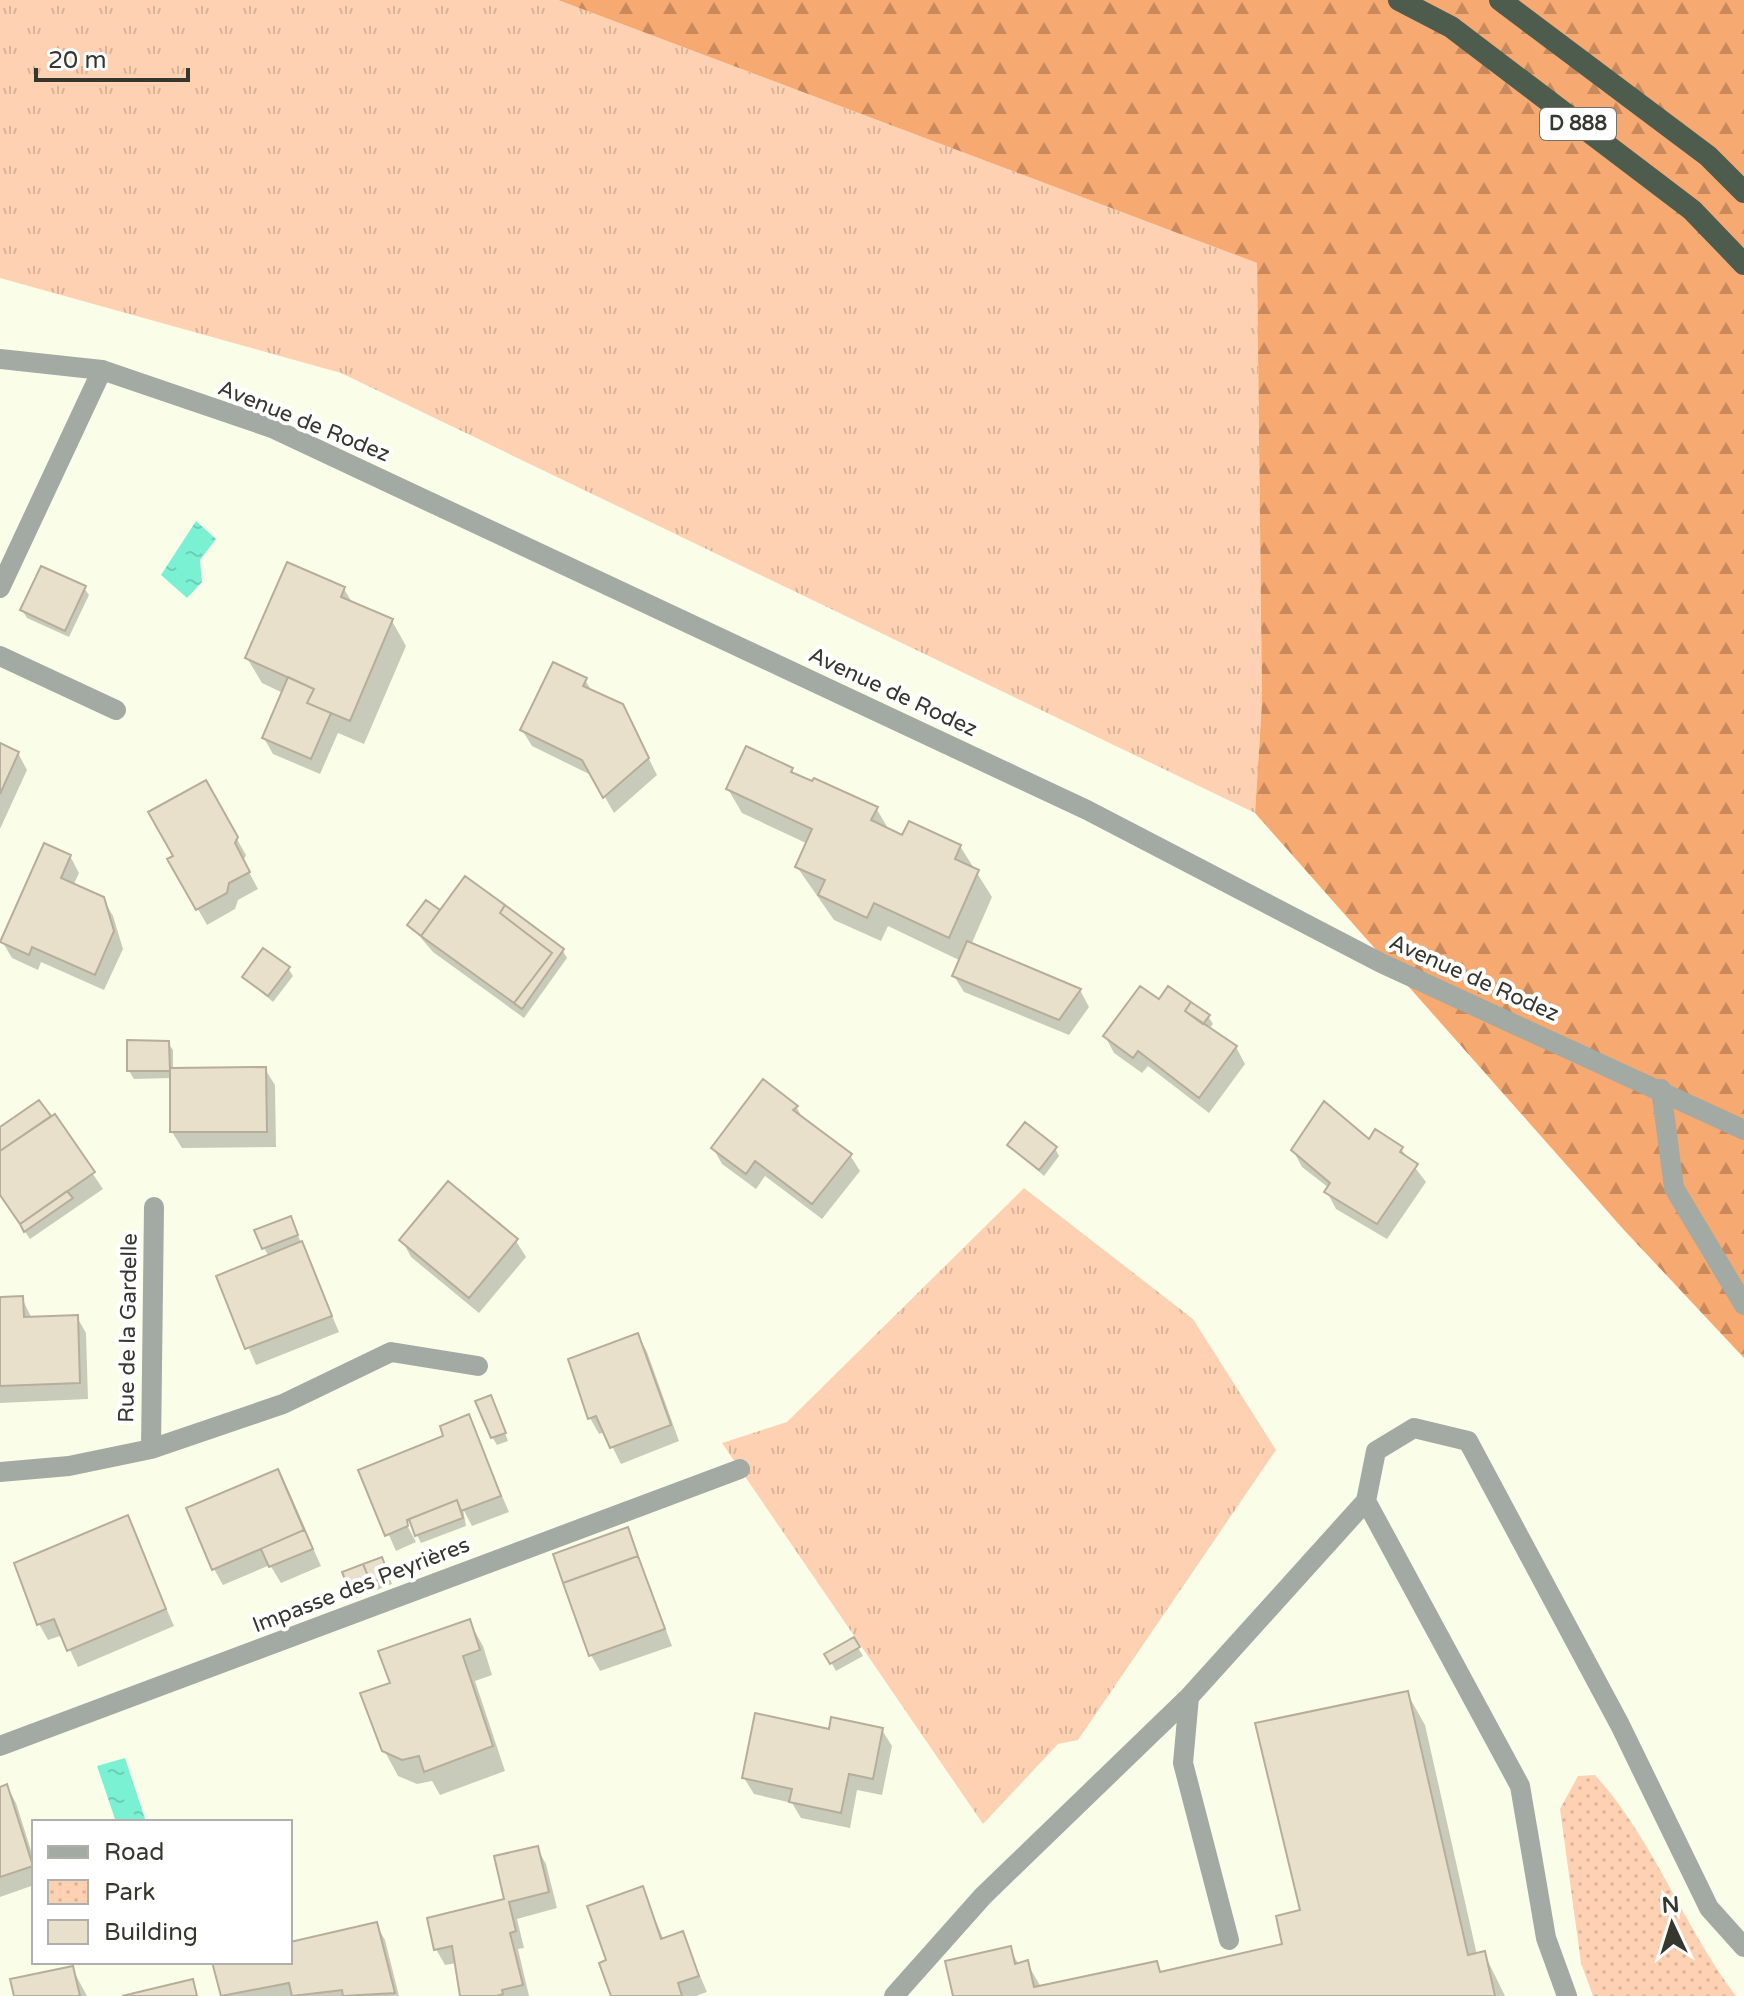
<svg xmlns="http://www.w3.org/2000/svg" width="1744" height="1996" font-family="'Varela Round',sans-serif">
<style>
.grass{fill:url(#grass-tufts)}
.forest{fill:url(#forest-firs)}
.park{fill:url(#park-dots)}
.water{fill:url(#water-ripples)}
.shadow{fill:#0003}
.building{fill:#e9e0cc;stroke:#b6ad9a;stroke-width:2}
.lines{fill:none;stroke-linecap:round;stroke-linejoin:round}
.service{stroke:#a3aaa3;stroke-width:20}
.minor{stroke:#a3aaa3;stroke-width:20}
.tertiary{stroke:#a3aaa3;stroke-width:20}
.trunk{stroke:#4e5c4e;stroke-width:22}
.labels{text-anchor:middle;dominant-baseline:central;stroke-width:8;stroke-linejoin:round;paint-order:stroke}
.shield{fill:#fff;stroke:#72736d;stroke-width:2}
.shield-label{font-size:20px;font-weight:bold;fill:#36372f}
.street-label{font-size:22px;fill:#36372f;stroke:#fff}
</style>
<defs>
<pattern id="grass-tufts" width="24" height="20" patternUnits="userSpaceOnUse" patternTransform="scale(2)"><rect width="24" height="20" fill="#fdd1b2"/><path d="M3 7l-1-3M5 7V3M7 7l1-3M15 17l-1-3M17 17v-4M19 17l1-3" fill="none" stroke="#d9b499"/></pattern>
<pattern id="forest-firs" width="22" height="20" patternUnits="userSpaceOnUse" patternTransform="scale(2)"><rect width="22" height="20" fill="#f6a970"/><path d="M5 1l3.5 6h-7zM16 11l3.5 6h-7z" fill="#c88a5c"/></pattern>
<pattern id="park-dots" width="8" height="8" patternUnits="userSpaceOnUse" patternTransform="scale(2)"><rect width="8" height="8" fill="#fdd1b2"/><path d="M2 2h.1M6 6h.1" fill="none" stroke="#d9b499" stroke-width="1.8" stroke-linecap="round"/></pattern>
<pattern id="water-ripples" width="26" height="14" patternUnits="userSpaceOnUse" patternTransform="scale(2)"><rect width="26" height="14" fill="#7bf1d4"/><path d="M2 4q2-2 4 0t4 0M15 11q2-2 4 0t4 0" fill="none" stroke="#6bcfb6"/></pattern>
</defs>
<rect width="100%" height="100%" fill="#fafee9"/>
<!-- grass -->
<path class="grass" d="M0,0H558L1257,263L1262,702L1255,813L341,373L0,278Z
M1024,1188L1193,1319L1276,1450L1078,1740L1058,1744L983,1824L722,1443L787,1422Z"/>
<!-- forest -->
<path class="forest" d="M558,0H1744V1358L1624,1230L1255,813L1262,702L1257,263Z"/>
<!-- park -->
<path class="park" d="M1595,1775C1654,1840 1683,1926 1736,1996H1593L1581,1963L1560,1809L1578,1776Z"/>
<!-- water -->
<path class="water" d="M196,521L216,539L200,560L202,582L187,598L161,575Z
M125,1758L146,1822H116L97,1766Z"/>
<!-- shadow -->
<path class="shadow" d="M84,588L89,595L69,637L27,618L22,610Z
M344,589L353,604L392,621L406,646L364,744L338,733L320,774L273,754L264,738L283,693L262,683L247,658Z
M585,680L593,693L631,723L657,775L614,813L593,776L532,746L522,730Z
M0,745L18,753L27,770L0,829Z
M792,770L795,776L876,808L889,830L903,837L960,846L992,897L971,945L1080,990L1089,1007L1069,1035L964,992L954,976L961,961L888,926L881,941L834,920L797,867L808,844L742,813L728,789Z
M205,783L246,855L243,861L258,889L238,900L235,909L207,925L170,860L175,857Z
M70,856L79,873L73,886L103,899L113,916L123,949L104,990L41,962L38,970L12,958L2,941Z
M466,879L563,951L567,958L524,1018L433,952L421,938Z
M288,968L293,976L273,1002L244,977Z
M1159,1002L1208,1016L1213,1024L1209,1029L1236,1047L1245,1064L1209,1113L1148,1066L1142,1073L1114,1053L1105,1036Z
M168,1043L173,1050V1070L265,1069L275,1085L276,1147L182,1148L172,1132V1078L134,1079L129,1071Z
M764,1082L797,1108L804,1121L850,1155L860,1171L822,1219L765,1176L756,1189L722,1164L713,1148Z
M39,1103L50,1119L54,1116L103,1189L30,1239L0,1195V1129Z
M1370,1142L1401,1149L1426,1182L1387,1239L1336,1209L1327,1192L1329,1188L1302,1167L1293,1150Z
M1009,1145L1055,1148L1059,1156L1044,1176Z
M294,1226L339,1332L256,1365L219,1278L269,1257L264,1248Z
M402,1240L516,1241L526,1257L479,1313L411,1257Z
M22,1298L32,1319L77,1317L86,1333L88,1399L0,1403V1299Z
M638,1335L647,1352L679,1441L621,1464L605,1432L599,1434L590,1418Z
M494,1405L508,1441L497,1445L492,1437Z
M468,1417L509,1512L472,1526L463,1509L466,1526L421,1543L404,1510L400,1512L416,1542L396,1551L361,1471L446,1437L443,1427Z
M286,1488L321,1566L281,1583L270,1565L223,1585L214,1569Z
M127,1518L174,1626L78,1667L63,1635L48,1640L39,1624Z
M628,1529L672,1646L600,1671L591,1655Z
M385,1567L392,1584L356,1598L351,1590Z
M469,1621L483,1646L492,1675L475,1681L505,1771L440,1795L432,1781L417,1784L398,1776L384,1750L393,1684Z
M853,1639L863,1656L836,1671L827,1655Z
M1407,1693L1425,1725L1477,1955L1484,1953L1505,1996H955L1010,1949L1019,1965L1027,1963L1041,1987L1156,1963L1162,1974L1284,1946Z
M882,1730L892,1746L882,1795L857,1790L850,1828L801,1818L792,1803L754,1794L744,1778L830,1731Z
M7,1787L16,1803L34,1860V1885L0,1897V1789Z
M537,1848L546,1864L557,1908L517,1919L524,1948L518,1949L529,1996H463L457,1963L445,1965L436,1949L506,1901Z
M642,1889L664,1940L682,1934L707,1992L696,1996H613Z
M376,1924L385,1940L399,1996H223L214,1962H290V1944Z
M72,1968L87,1996H16Z"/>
<!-- building -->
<path class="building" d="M287,562L345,587L341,597L393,619L350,721L307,703L314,689L245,658Z
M41,566L86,586L65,631L20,610Z
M553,662L587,678L583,686L623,704L649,758L603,798L582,760L520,730Z
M288,677L314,689L307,703L331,713L311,759L262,738Z
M0,743L19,752L0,794Z
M746,746L793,768L791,772L812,781L814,778L878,807L871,820L902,835L909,821L961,845L955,859L979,870L949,938L874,903L867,918L818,895L825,880L795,867L812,829L726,789Z
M206,780L238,837L235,843L250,872L229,883L227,893L196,910L167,859L173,856L148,812Z
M44,843L71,855L61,878L104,897L114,931L95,975L32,947L29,955L0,942Z
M465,876L505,905L500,913L552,953L514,1003L421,936Z
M426,900L440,910L421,936L407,925Z
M505,905L564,949L522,1009L514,1003L552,953L500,913Z
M967,941L1081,989L1059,1020L952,976Z
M263,948L290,967L268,996L242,977Z
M1140,986L1159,999L1168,986L1191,1002L1185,1011L1237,1046L1199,1098L1138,1051L1133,1058L1103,1036Z
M1191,1002L1210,1015L1203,1024L1185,1011Z
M127,1040L169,1041L170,1071H127Z
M266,1067L267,1132H170V1068Z
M763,1079L798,1106L793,1110L852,1154L812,1204L755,1161L746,1174L711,1148Z
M39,1100L51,1116L0,1151V1127Z
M1324,1101L1369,1139L1375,1129L1403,1147L1400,1152L1418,1164L1377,1224L1324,1192L1330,1183L1291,1150Z
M55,1114L95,1172L20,1224L0,1195V1151Z
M1025,1122L1057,1147L1039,1170L1007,1145Z
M448,1181L518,1239L469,1298L399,1240Z
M67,1191L73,1198L24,1232L20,1224Z
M291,1216L298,1235L262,1249L254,1230Z
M302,1241L332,1316L245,1349L216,1276Z
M23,1296L24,1317L78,1315L80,1383L0,1386V1297Z
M638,1333L671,1425L610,1448L596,1416L588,1419L568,1359Z
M491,1395L506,1433L491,1438L475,1401Z
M469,1414L501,1496L461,1511L457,1500L407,1520L408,1526L385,1536L358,1470L443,1436L440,1426Z
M278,1469L304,1530L212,1570L186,1508Z
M278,1469L313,1549L269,1567L261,1549L212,1570L186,1508Z
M457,1500L463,1518L415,1536L409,1519Z
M128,1515L166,1609L67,1651L54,1619L37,1625L14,1563Z
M628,1527L638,1556L563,1583L553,1554Z
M638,1556L665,1629L589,1656L563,1583Z
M382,1557L389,1576L371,1583L363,1564Z
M363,1564L371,1583L350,1591L342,1572Z
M470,1619L480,1650L463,1656L493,1746L424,1772L419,1756L402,1760L382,1751L360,1693L390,1683L378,1651Z
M854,1637L860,1647L830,1664L824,1654Z
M1408,1691L1468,1955L1485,1951L1495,1996H953L945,1961L1011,1946L1015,1964L1028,1960L1034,1987L1157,1961L1160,1972L1282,1944L1276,1916L1300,1910L1255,1723Z
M755,1713L829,1729L831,1717L883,1728L873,1779L849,1774L841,1813L789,1802L792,1789L742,1778Z
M7,1784L33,1866L0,1877V1787Z
M538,1846L549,1892L509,1902L516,1931L510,1933L523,1985L502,1990L503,1994L497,1996H460L452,1946L434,1950L427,1918L504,1899L494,1856Z
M643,1886L661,1939L683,1931L699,1976L678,1983L682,1996H611L599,1963L606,1960L587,1906Z
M377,1922L395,1993L343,1996L342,1990L292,1996L289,1983L221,1996L212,1962H290V1942Z
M73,1966L80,1996H14L10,1979Z
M193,1979L197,1996H122Z"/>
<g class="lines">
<!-- service -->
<path class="service" d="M1366,1501L1520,1786L1546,1938L1567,1996
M1229,1940L1183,1763L1189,1697L1366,1501L1376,1451L1414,1428L1468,1441L1620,1725L1709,1908L1744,1947
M894,1996L983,1896L1189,1697"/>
<!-- minor -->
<path class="minor" d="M0,588L102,370
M0,656L116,710
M1661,1089L1674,1188L1744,1305
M151,1449L154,1207
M0,1472L69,1466L151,1449L283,1404L391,1352L478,1366
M0,1746L740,1469"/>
<!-- tertiary -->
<path class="tertiary" d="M0,359L102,370L272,428L1087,810L1381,963L1744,1130"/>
<!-- trunk -->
<path class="trunk" d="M1399,0L1451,27L1692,210L1744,264
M1500,0L1708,156L1744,192"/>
</g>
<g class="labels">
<!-- shield labels -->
<rect class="shield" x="1540" y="108" width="76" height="32" rx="6"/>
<g class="shield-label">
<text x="1578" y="124">D 888</text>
</g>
<!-- street labels -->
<g class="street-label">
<text transform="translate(304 421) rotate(22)">Avenue de Rodez</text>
<text transform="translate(893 692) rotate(25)">Avenue de Rodez</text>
<text transform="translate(1474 978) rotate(24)">Avenue de Rodez</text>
<text transform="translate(128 1328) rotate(-89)">Rue de la Gardelle</text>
<text transform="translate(361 1585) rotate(-21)">Impasse des Peyrières</text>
</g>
</g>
<!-- legend -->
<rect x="32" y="1820" width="260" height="144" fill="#ffffff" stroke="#afafac" stroke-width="2"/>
<rect x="48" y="1846" width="40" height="12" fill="#a3aaa3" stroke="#afafac" stroke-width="2"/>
<text x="104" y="1860" font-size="24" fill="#36372f">Road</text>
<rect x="48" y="1880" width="40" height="24" fill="url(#park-dots)" stroke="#afafac" stroke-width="2"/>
<text x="104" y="1900" font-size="24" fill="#36372f">Park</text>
<rect x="48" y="1920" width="40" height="24" fill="#e9e0cc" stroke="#afafac" stroke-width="2"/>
<text x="104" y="1940" font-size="24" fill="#36372f">Building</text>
<!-- north arrow -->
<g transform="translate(1672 1924) rotate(356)" stroke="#ffffff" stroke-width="6" paint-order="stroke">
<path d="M0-6L14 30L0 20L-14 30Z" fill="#36372f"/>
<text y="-12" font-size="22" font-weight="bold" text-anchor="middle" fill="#36372f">N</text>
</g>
<!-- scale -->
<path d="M36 68v12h152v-12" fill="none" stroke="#36372f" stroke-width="4"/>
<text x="48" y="68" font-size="24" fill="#36372f" stroke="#ffffff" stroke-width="6" paint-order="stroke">20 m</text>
</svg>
